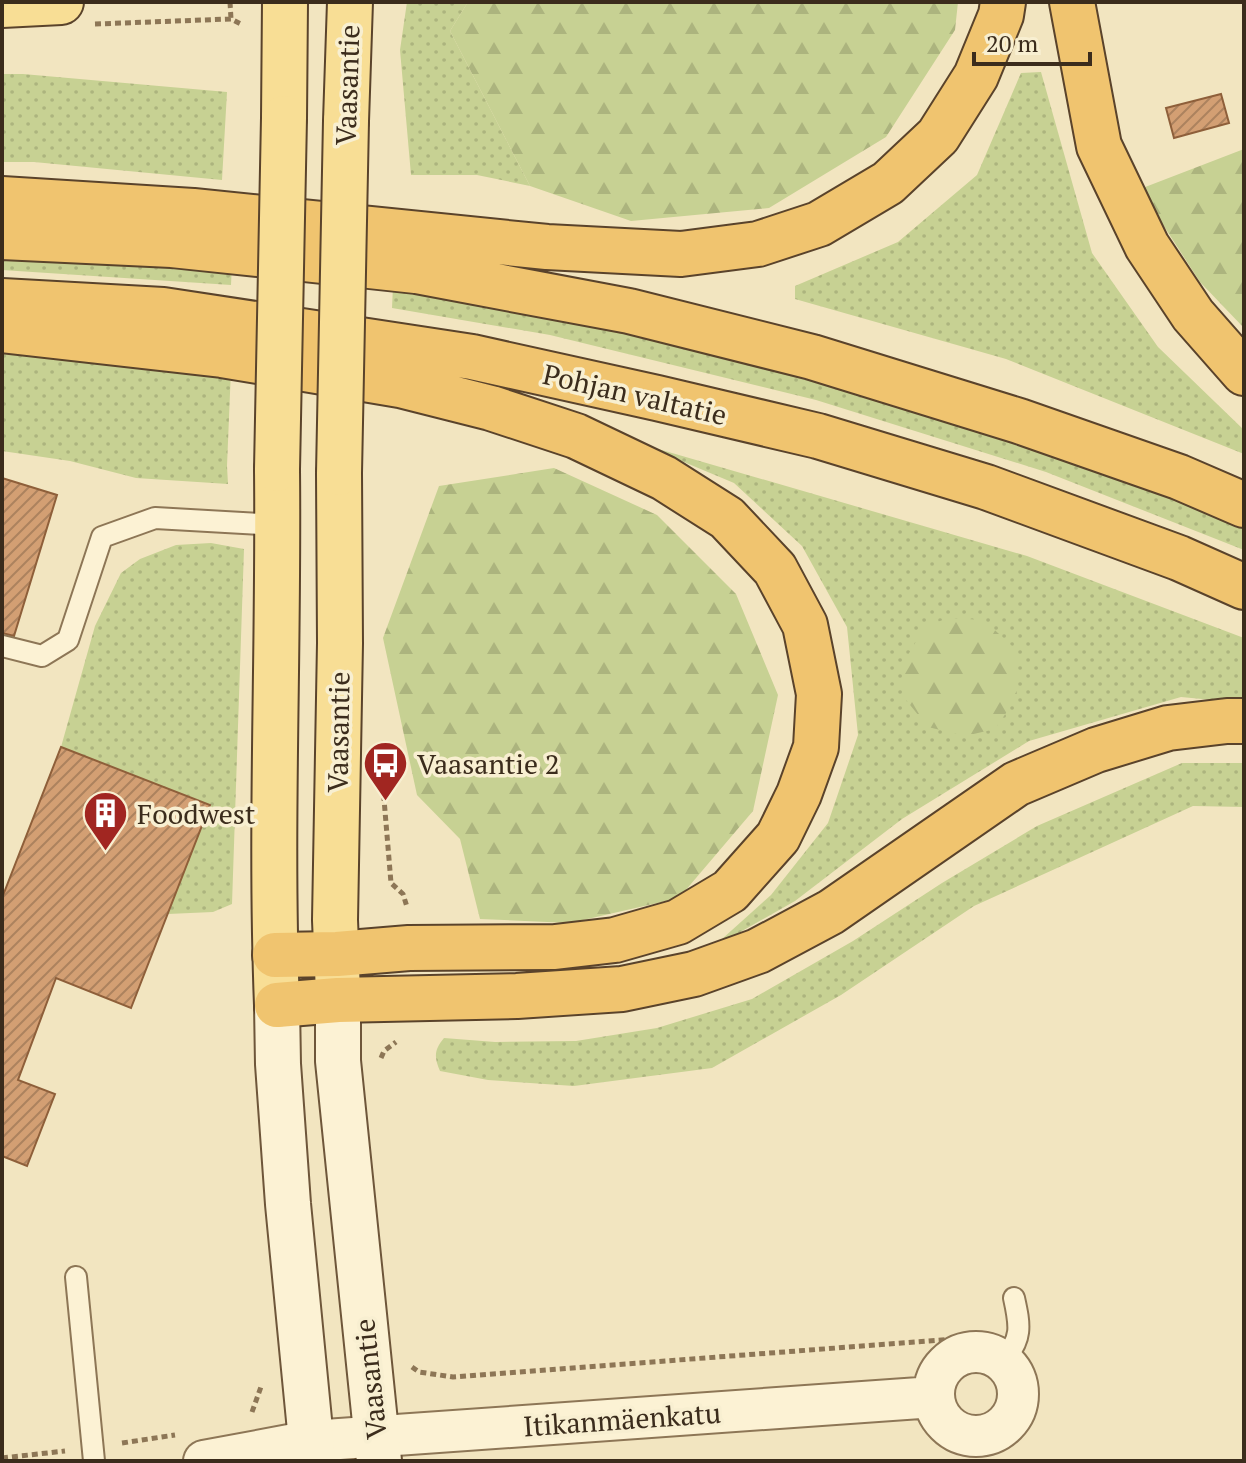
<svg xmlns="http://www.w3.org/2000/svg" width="1246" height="1463" font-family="'PT Serif',serif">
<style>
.grass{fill:url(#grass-dots)}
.forest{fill:url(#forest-firs)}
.building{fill:url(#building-hatch);stroke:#8e5f3a;stroke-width:2}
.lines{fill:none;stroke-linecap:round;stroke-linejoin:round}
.service-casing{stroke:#8d7656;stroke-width:24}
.minor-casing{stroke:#8d7656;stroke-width:44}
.secondary-casing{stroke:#6e563a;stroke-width:48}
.primary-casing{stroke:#5a432b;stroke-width:48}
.trunk-casing{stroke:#5a432b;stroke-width:48}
.path{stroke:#8d7656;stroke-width:5;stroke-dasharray:6 4;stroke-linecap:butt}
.service{stroke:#fcf2d4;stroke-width:20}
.minor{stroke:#fcf2d4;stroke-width:40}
.secondary{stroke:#fcf2d4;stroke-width:44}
.primary{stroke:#f8de95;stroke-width:44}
.trunk{stroke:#f0c46f;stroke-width:44}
.primary-bridge-casing{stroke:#5a432b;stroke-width:48;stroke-linecap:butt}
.primary-bridge{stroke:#f8de95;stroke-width:44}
.labels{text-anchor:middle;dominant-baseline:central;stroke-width:7;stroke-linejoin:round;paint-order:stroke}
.street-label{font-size:28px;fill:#3b2c1c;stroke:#f8efd1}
.poi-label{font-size:28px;fill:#3b2c1c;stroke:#f8efd1;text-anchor:start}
</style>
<defs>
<pattern id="grass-dots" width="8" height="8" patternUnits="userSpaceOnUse" patternTransform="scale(2)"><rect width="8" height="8" fill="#c7d193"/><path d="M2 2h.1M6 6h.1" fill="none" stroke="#acb47e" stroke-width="1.8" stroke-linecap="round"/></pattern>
<pattern id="forest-firs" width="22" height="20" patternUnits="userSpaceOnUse" patternTransform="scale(2)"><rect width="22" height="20" fill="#c7d193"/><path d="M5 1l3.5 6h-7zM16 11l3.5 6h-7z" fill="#acb47e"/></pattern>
<pattern id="building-hatch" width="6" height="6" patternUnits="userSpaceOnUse" patternTransform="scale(2)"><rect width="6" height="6" fill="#d39f73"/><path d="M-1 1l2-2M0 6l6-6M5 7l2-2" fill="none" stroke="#ac825e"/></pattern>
</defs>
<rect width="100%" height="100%" fill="#f2e5c0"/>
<!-- grass -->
<path class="grass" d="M407,2H468L450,31L530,186L477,175H411L400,50Z
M1041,72L1092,253L1158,347L1244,430V454L1006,359L795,299V286L898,242L977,175L1021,73Z
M2,74H23L227,92L222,180L34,162H2Z
M2,244L232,263L231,285L2,270Z
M393,286L626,330L927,410L1154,489L1244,526V550L1046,472L816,400L550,335L392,308Z
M2,350L231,369L227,466L228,484L136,478L70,461L2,451Z
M641,444L1027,556L1244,638V703L1181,697L1029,741L902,819L795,901L712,948L771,895L828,823L858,735L847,627L802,546L734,483Z
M211,543L244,549L232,904L213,912L168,914L210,805L61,747L95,626L121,573L140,559L176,545Z
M1182,763H1244V807L1193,806L974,906L841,995L712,1068L574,1086L488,1080L440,1071C434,1057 434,1050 444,1038L495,1042L576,1041L657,1028L752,999L853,941L942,883L1037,826Z"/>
<!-- forest -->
<path class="forest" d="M468,2H958L955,30L886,137L769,208L631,221L530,186L450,31Z
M1244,149V328L1200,282L1140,189Z
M554,468L657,515L736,594L778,695L753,811L679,898L570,923L480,919L460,839L417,795L383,638L439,486Z
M949,618L984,620L1013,647L1017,697L995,729L965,736L928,727L906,700L904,662L925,626Z"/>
<!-- building -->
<path class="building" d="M1221,94L1229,123L1174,138L1166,108Z
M2,478L57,495L14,636L2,633Z
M61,747L210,805L131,1008L56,978L18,1080L55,1094L27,1166L2,1156V898Z"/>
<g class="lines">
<defs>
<path id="service" d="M2,646L42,656L68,640L102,537L155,518L278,525
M76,1277L94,1461
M1002,1361C1023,1340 1020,1325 1014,1298"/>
<path id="minor" d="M934 1394a42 42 0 1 1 84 0a42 42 0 1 1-84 0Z
M204,1461L311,1441L934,1397"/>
<path id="secondary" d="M338,1000V1061L379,1461
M277,1005L278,1064L288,1204L313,1461"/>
<path id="primary" d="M2,5L61,2
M284,118L285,2
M346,121L350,2
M338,993L335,920L340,643L339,473
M277,1005C270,827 279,648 277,469"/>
<path id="trunk" d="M1072,2L1099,146L1147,246L1193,315L1244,373
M2,199L193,211L547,247L681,254L758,244L819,224L888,183L938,136L976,76L1001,15L1003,2
M2,237L172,245L416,271L629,311L812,357L1019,421L1179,477L1244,505
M2,301L163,310L472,357L657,398L818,436L986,487L1179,558L1244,587
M2,330L222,355L400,385L491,408L576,436L664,478L727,518L775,569L805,625L819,694L816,747L799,794L778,837L730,891L678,922L615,940L555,947L409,948L337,954L275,955
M277,1005L338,1000L517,996L622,989L694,974L758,951L831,912L1016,784L1096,750L1168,728L1227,721H1244"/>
</defs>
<!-- service casing -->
<use href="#service" class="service-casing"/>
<!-- minor casing -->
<use href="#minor" class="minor-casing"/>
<!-- secondary casing -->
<use href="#secondary" class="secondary-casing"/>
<!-- primary casing -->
<use href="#primary" class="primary-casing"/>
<!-- trunk casing -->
<use href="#trunk" class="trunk-casing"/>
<!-- path -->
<path class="path" d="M230,2L231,19
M95,24L231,19L243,25
M382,775L391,883L403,894L407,907
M381,1058L384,1051L396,1042
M412,1367L419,1372L453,1377L982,1337
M252,1412L262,1384
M122,1443L175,1435
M2,1458L65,1451"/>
<!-- service -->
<use href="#service" class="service"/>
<!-- minor -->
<use href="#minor" class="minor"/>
<!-- secondary -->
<use href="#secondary" class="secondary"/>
<!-- primary -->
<use href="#primary" class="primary"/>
<!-- trunk -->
<use href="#trunk" class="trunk"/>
<defs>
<path id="primary-bridge" d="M277,469L284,118
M339,473L346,121"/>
</defs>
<!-- primary-bridge casing -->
<use href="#primary-bridge" class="primary-bridge-casing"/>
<!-- primary-bridge -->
<use href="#primary-bridge" class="primary-bridge"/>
</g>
<!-- icons -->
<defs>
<symbol id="bus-pin" viewBox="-11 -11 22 30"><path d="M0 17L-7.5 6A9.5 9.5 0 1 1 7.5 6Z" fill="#a12621" stroke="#f8efd1"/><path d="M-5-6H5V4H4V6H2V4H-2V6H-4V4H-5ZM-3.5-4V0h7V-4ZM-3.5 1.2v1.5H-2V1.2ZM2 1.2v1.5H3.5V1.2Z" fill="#fff"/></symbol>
<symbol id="building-pin" viewBox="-11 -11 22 30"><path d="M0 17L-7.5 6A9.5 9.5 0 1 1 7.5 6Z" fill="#a12621" stroke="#f8efd1"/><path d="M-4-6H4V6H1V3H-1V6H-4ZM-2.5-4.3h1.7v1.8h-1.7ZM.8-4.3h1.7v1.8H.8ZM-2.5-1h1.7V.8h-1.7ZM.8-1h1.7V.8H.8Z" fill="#fff"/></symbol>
</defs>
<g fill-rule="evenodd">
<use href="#bus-pin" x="360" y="738" width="51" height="69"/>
<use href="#building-pin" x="80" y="788" width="51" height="69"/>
</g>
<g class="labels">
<!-- street labels -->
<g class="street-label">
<text transform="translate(347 85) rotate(-88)">Vaasantie</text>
<text transform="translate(635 394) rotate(13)">Pohjan valtatie</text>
<text transform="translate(338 732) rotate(-89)">Vaasantie</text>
<text transform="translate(370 1379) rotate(-96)">Vaasantie</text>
<text transform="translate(622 1419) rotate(-4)">Itikanmäenkatu</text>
</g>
<!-- poi labels -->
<g class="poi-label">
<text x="417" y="763">Vaasantie 2</text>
<text x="137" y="813">Foodwest</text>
</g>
</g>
<!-- border -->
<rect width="1246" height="1463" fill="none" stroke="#3b2c1c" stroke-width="8"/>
<!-- scale -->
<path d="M974 52v12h116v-12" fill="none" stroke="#3b2c1c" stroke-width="4"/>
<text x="986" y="52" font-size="24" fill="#3b2c1c" stroke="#f8efd1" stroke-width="6" paint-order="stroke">20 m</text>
</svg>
